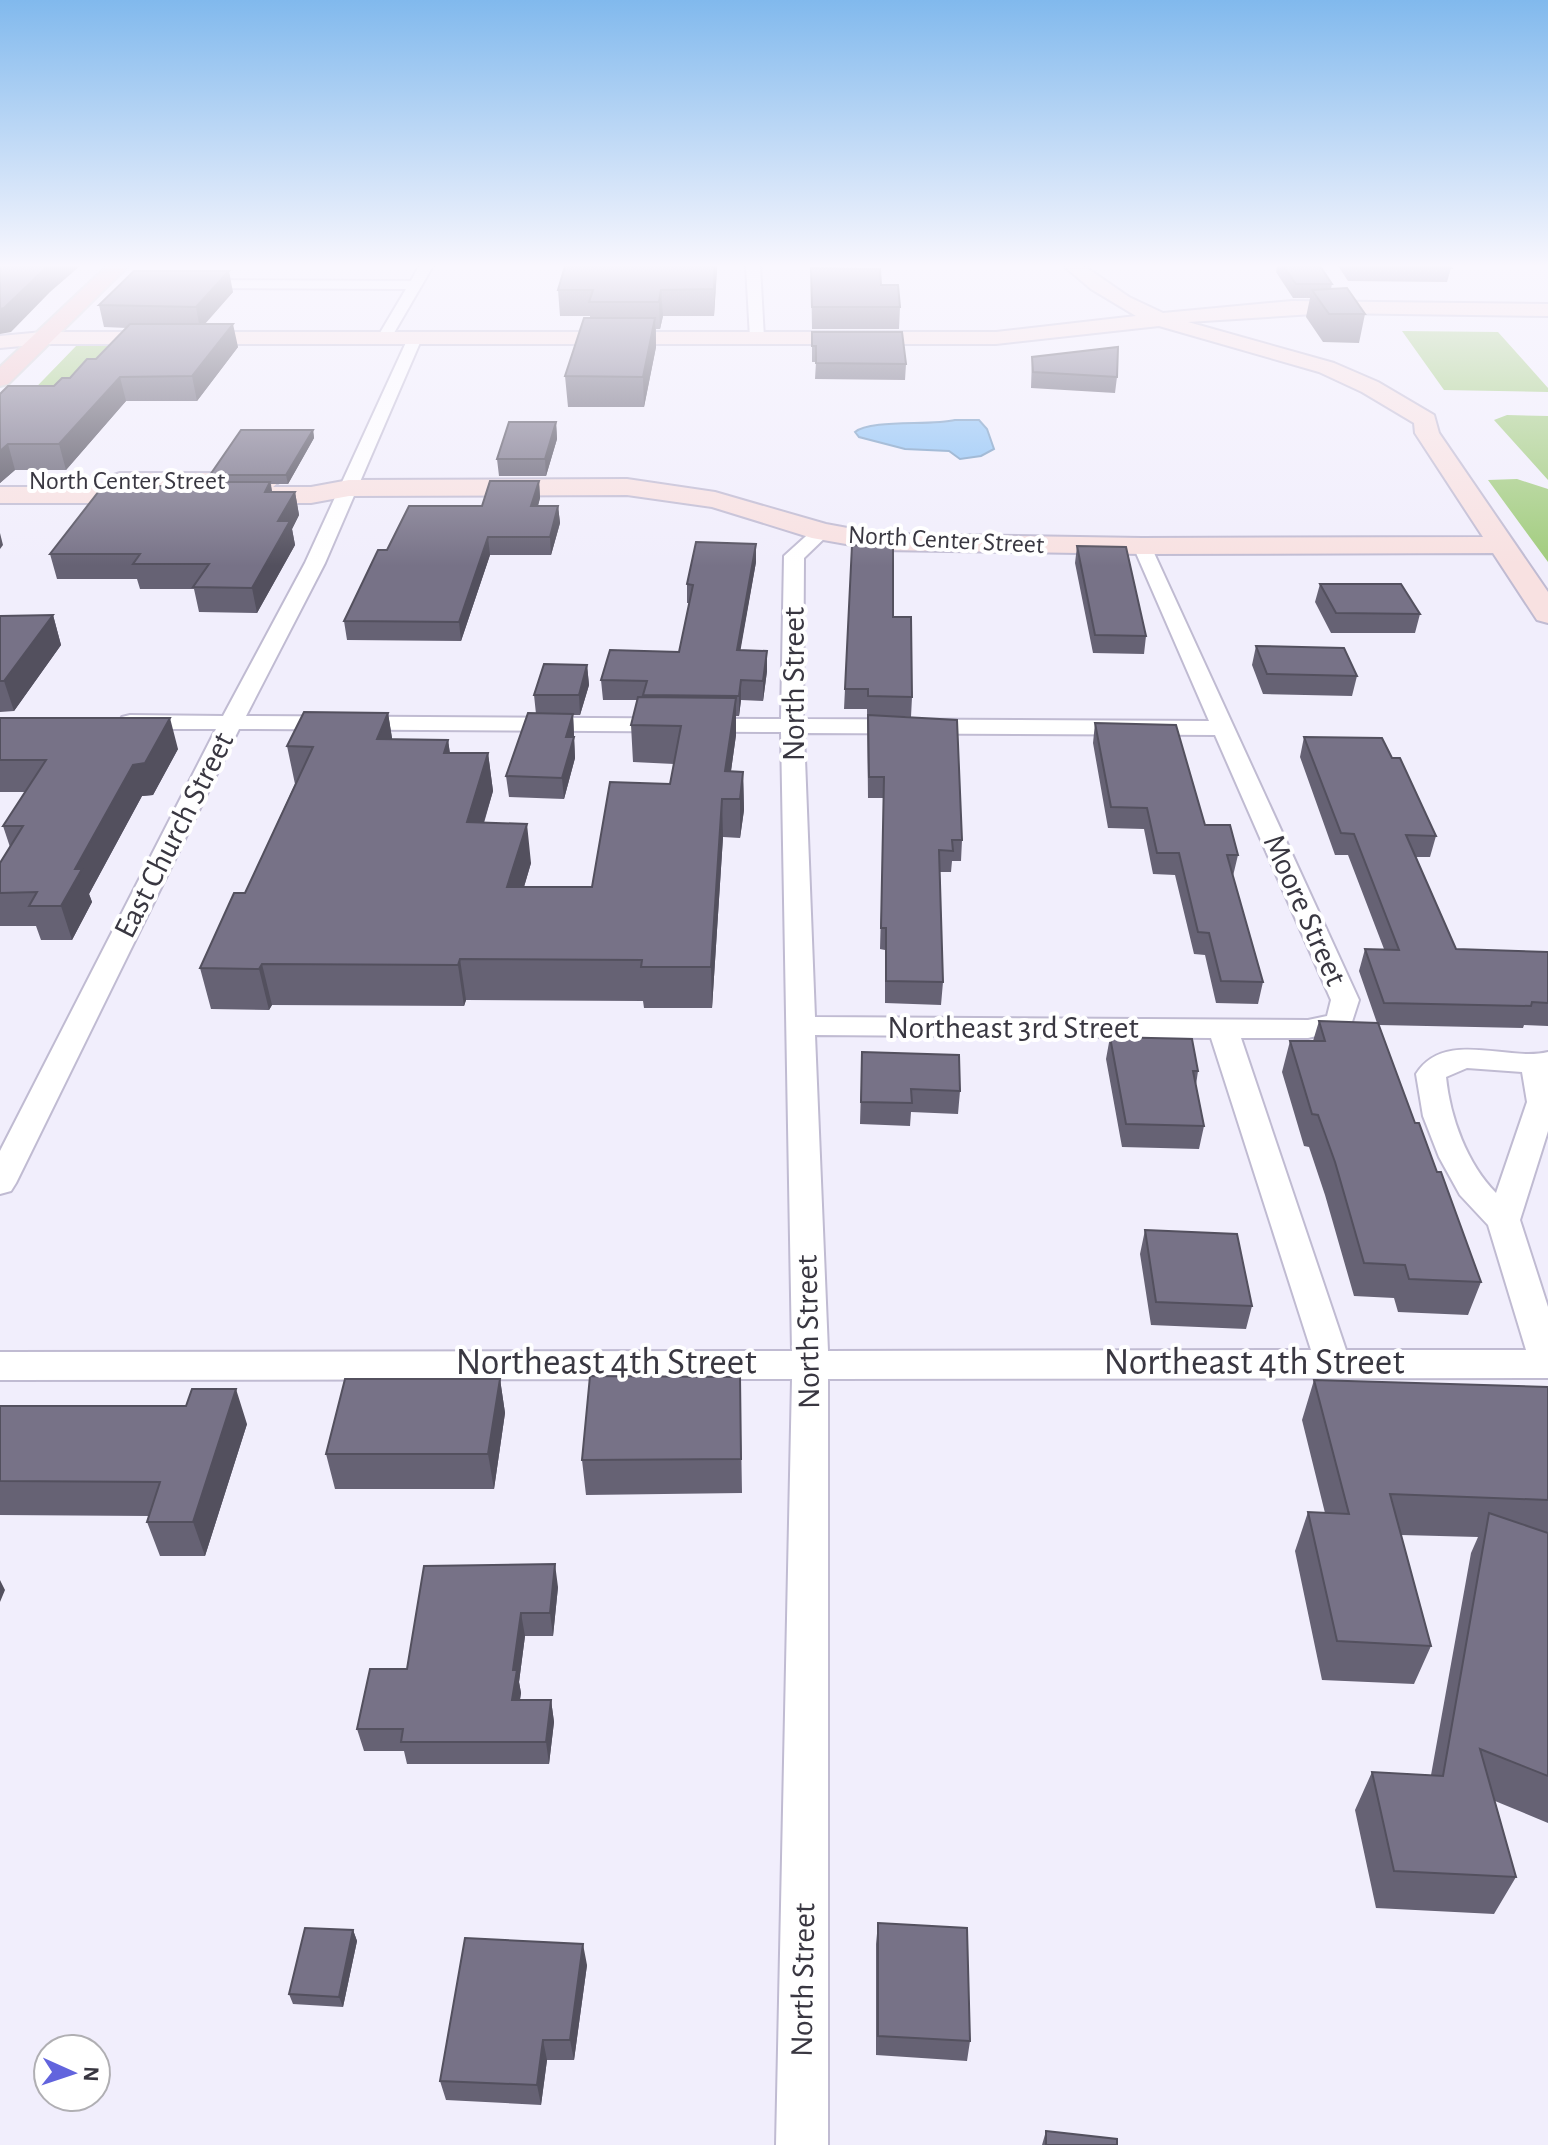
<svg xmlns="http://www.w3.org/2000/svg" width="1548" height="2145" font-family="'Alegreya Sans',sans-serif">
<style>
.green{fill:#a1cc7d}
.water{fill:#88c0f5;stroke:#7097bf;stroke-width:2}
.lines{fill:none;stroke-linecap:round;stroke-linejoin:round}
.street-casing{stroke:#c0bbd2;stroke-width:4}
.secondary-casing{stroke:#c0bbd2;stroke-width:4}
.primary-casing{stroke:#cfcfd1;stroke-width:4}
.street{fill:#fff;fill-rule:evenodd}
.secondary{fill:#f8e1e1;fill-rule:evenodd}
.primary{fill:#f1c3c4;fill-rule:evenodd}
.wall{fill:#666274}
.shaded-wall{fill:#53505e}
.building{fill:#777287;stroke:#53505e;stroke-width:2}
.labels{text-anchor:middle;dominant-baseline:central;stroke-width:8;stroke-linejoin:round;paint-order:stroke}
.far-street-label{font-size:26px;fill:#393741;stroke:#fff}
.street-label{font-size:32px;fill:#393741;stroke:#fff}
.near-street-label{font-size:38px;fill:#393741;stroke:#fff}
</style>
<rect width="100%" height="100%" fill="#f1eefc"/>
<!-- green -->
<path class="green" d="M1402,331L1498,332L1548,388V392L1444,390Z
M78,344H172L13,411Z
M1507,415L1548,416V480L1494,420Z
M1517,479L1548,489V562L1488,480Z"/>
<!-- water -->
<path class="water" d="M955,420H979L987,429L994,449L981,456L960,459L949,451L905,449L859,437L855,432C870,419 931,426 955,420Z"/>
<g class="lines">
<defs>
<path id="street" d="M419,266H433L391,338L384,342L377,338L406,289L193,288L186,284L193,280L411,281Z
M746,266H760L764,338L757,342L750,338Z
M415,334L422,338L325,563L246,716L781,719L784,556L815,528L822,526L831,532L804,558L803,719L1209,721L1133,546L1142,540L1149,542L1359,1000L1350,1028L1308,1038H1241L1346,1350H1526L1488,1225L1460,1195L1439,1157L1423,1116L1416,1074C1445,1029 1507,1062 1548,1052V1131L1520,1220L1548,1307V1378L828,1379V2145H776L792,1379L0,1380V1352L792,1351L781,732L239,729L16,1183L11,1191L0,1194V1151L216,729H130L122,727L119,722L122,717L130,715L223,716L305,563L408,338ZM804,733L1215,735L1331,1000L1327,1016L1308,1020L815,1017ZM815,1035L1211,1038L1311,1350L828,1351ZM1467,1068L1522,1072L1527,1102L1496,1193C1467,1164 1450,1117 1446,1077Z"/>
<path id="secondary" d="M1064,266H1084L1129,297L1163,313L1292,301L1548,304V316L1329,313L1188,322L1334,363L1378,382L1434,415L1439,433L1548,592V623L1537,620L1493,553L1142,554L880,550L812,538L712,507L627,495L349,496L311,503H234L225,501L221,495L228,489H160L167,495L163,501L154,503H0V487H114L107,481L111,476L120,473H267L276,476L280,481L273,487H311L349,480L627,479L715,492L826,524L880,534L1142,538L1483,537L1415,433L1414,423L1362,392L1319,372L1159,326L996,344H43L0,348V336L43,332H996L1136,316L1091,289Z"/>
<path id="primary" d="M107,266H128L8,384L0,386V367Z"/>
</defs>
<!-- street casing -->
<use href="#street" class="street-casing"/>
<!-- secondary casing -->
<use href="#secondary" class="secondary-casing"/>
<!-- primary casing -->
<use href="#primary" class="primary-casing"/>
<!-- street -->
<use href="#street" class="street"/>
<!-- secondary -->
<use href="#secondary" class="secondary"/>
<!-- primary -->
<use href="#primary" class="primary"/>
</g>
<!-- wall -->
<path class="wall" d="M565,266H717L714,316H663L660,329H656V347L644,407H568L565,376L590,318V316H560L558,290Z
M1277,266H1320L1332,284L1331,289L1365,314L1359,343L1323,342L1306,317L1310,298H1293L1276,272Z
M1338,266H1449L1451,268L1447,282L1348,281Z
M811,268L881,285L900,307L899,329H812Z
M233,292L205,324L238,347L197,401H126L66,470H15L0,483V394L54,386L70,378L96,359L127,328L104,327L99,305Z
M812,332L906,364L905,380L815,379L816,362H812Z
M1032,357L1117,377L1115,393L1031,388Z
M556,422L557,439L546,476H499L497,459Z
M313,430L314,438L288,484H271L272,492H295L299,515L292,529L295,545L257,613L199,612L194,589H140L137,579H57L50,554L115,491L189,486L212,482L210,475Z
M539,481L540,498L538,506H558L560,523L551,555H490L461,641L347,640L344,621L387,550Z
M852,545L893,617L912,697L911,717L892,716L962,840L961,861H952L951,872H940L943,982L941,1005L885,1003V950L880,949L884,798H868L867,709H844Z
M1077,546L1146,636L1144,654L1093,653L1075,563Z
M756,562L740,650L767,671L763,701L741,700L739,716H736V735L731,771L743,772L744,810L740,838L723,837L712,1008H644L643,1001L466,1000L464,1006L272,1005L269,1010L211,1009L200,968L245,893L295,784L287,746L388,713L392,739L448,740L450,753H488L493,791L484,823L531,863L524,887H592L670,784L674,764L633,762L631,725L637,700H603L601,680L679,652L689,603H687V584Z
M1320,584L1420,614L1415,633H1331L1315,602Z
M53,615L61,645L14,711L0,712V616Z
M1256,646L1357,676L1352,696L1263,694L1252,665Z
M587,665L589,685L580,715H573L575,758L564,799L509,797L506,776L536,714L534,695Z
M0,718L178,749L153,795L142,796L89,894L92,902L72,940H41L36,926H0V863L10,847L3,826L25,792H0Z
M1095,723L1238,855L1233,876L1263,982L1258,1004L1216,1003L1205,955L1194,954L1175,875L1153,874L1144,829L1108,828L1093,743Z
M1304,737L1436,836L1430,857H1416L1456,949L1548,952V1026L1524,1025L1523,1028L1379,1025L1415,1123L1437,1172L1481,1282L1468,1315L1398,1312L1394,1298L1354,1296L1325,1195L1309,1147L1304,1146L1282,1072L1290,1041H1313L1319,1021L1377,1023L1359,971L1365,949H1384L1348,855H1335L1300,757Z
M1110,1037L1198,1071L1196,1085L1204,1126L1199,1149L1122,1147L1106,1059Z
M862,1052L960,1091L958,1114L911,1112L910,1126L860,1124Z
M1145,1230L1252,1306L1246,1329L1151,1325L1140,1254Z
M740,1377L742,1493L586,1495L582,1460Z
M500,1379L505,1413L494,1489H335L326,1454Z
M1314,1380L1548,1387V1823L1495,1801L1516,1877L1494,1914L1376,1908L1355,1810L1372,1772L1431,1775L1471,1553L1478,1537L1401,1535L1431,1646L1414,1684L1322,1680L1295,1551L1308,1512L1325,1513L1302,1420Z
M0,1406L247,1424L205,1556H160L147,1522L149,1516L0,1515Z
M558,1587L553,1636H525L519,1682L521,1693L520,1700H551L554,1722L549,1764H407L404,1751H364L357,1729L407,1669Z
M878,1923L970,2041L967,2061L876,2055V1944Z
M353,1930L357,1941L343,2007L293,2004L289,1994Z
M587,1965L574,2060H547L541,2105L446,2100L440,2081Z
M1046,2131L1117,2145H1042Z"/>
<!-- shaded-wall -->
<path class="shaded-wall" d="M48,266H80L50,292L11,332L0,334V309Z
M715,266H717V271L714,316V289Z
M229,271L233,292L200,329L196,307Z
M661,290L663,316L660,329L659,302Z
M655,318L656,347L644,407L643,377Z
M233,324L238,347L197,401L192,376Z
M120,377L126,401L66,470L59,444Z
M556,422L557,439L546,476L545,459Z
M313,430L314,438L288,484L286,475Z
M8,444L15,470L0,483V451Z
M539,481L540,498L533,523L531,506Z
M270,482L275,506L265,492Z
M295,492L299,515L292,529L295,545L257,613L252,588L278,521Z
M558,506L560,523L551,555L550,537Z
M0,533L3,545L0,549Z
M488,537L490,555L461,641L459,622Z
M756,544V562L737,670V650Z
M53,615L61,645L14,711L4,681Z
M767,651V671L763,701V681Z
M587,665L589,685L580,715L579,695Z
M741,680V700L739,716V696Z
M736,698V735L727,799L725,771Z
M388,713L394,750L377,739Z
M573,714L575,758L564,799L562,778L566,737Z
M170,718L178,749L153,795L142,796L89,894L92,902L72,940L61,906L75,869L133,765Z
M448,740L453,777L444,753Z
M488,753L493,791L472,861L467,822Z
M743,772L744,810L740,838V799Z
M722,799L723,837L712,1008L711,967Z
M527,824L531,863L512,927L507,887Z
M460,959L466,1000L464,1006L458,965Z
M262,964L272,1005L269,1010L259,969Z
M500,1379L505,1413L494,1489L488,1454Z
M236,1389L247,1424L205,1556L193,1522Z
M555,1564L558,1587L553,1636L550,1613Z
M0,1580L5,1590L0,1602Z
M521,1613L525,1636L519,1682L521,1693L516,1722L512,1700L513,1670Z
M551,1700L554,1722L549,1764L546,1742Z
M353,1930L357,1941L343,2007L339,1997Z
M583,1944L587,1965L574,2060L570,2040Z
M543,2040L547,2060L541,2105L537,2085Z"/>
<!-- building -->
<path class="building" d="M0,266H48L4,308L0,309Z
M565,266H715L714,289L661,290L659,302H589L593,290H558Z
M1283,266H1320L1332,284H1296Z
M1351,266H1449L1451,268L1351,267Z
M811,268L880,269L881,285H898L900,307H812Z
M134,271H229L196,307L99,305Z
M1347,288L1365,314H1329L1312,290Z
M584,318H655L643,377L565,376Z
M130,324H233L192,376L120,377L59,444H8L0,451V394L8,386H54L62,378H70L87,359H96Z
M812,332H902L906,364L816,363V346H812Z
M1118,347L1117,377L1033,372L1032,357Z
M509,422H556L545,459H497Z
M241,430H313L286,475H210Z
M490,481H539L531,506H558L550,537H488L459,622L344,621L378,550H387L409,506H482Z
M192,482H270L265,492H295L278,521H290L252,588L193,587L209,564H133L140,554H50L99,491H115L118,486H189Z
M696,542L756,544L737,650L767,651L763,681L741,680L739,696L643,695L647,681L601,680L610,650L679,652L693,585L687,584Z
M852,545L893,546V617H911L912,697L868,696V689H845Z
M1077,546L1126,547L1146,636L1095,635Z
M1320,584H1401L1420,614L1336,613Z
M53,615L4,681H0V616Z
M1256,646L1344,648L1357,676L1267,674Z
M544,664L587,665L579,695H534Z
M638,697L736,698L725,771L743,772L740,799H722L711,967H641L642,960L460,959L458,965L262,964L259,969L200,968L234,893H245L313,747L287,746L304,712L388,713L377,739L448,740L444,753H488L467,822L527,824L507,887H592L610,782L670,784L681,726L631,725Z
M528,713L573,714L566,737H574L562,778L506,776Z
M868,715L957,720L962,840H952L953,851L939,850L943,982L886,981V928H881L884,777H869Z
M0,718H170L145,763L133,765L75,869H82L61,906H29L37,892L0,893V863L23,826H3L46,760H0Z
M1095,723L1176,725L1205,825H1230L1238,855H1227L1263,982L1221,981L1209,933L1198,932L1179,853H1157L1147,808L1111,807Z
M1304,737L1382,738L1392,758H1400L1436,836L1406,835L1456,949L1548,952V1003L1532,1002L1531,1006L1384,1003L1365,949L1399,950L1354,834L1341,833Z
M1319,1021L1378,1023L1415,1123H1419L1437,1172H1441L1481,1282L1409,1279L1405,1265L1364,1263L1335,1162L1318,1115L1312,1114L1290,1041H1325Z
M1110,1037L1192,1039L1198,1071H1193L1204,1126L1126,1124Z
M862,1052L959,1055L960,1091L911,1089L912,1103L861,1102Z
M1145,1230L1237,1234L1252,1306L1156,1302Z
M590,1376L740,1377L741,1459L582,1460Z
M345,1379H500L488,1454H326Z
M1314,1380L1548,1387V1500L1390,1494L1431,1646L1337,1641L1308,1512L1349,1514Z
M192,1389H236L193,1522H147L160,1482L0,1481V1406H186Z
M1489,1513L1548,1533V1776L1480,1749L1516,1877L1394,1871L1372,1772L1443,1776Z
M555,1564L550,1613H521L513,1670H517L512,1700H551L546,1742H401L403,1729H357L370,1669H407L424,1566Z
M878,1923L967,1928L970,2041L878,2036Z
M305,1928L353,1930L339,1997L289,1994Z
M465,1938L583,1944L570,2040H543L537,2085L440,2081Z
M1046,2131L1117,2139V2145H1046Z"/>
<!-- sky -->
<linearGradient id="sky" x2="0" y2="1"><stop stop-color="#81b9ed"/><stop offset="0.47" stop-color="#f9f7fe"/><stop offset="1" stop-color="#f9f7fe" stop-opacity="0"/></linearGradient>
<rect width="1548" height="566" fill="url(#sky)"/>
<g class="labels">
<!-- far-street labels -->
<g class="far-street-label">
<text x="127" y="481">North Center Street</text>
<text transform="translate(946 540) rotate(3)">North Center Street</text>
</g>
<!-- street labels -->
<g class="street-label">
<text transform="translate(794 684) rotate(-90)">North Street</text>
<text transform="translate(174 835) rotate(-63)">East Church Street</text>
<text transform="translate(1305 910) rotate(66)">Moore Street</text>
<text x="1013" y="1028">Northeast 3rd Street</text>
<text transform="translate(808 1332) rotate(-91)">North Street</text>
<text transform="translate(803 1980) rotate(-89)">North Street</text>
</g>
<!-- near-street labels -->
<g class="near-street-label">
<text x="606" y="1363">Northeast 4th Street</text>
<text x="1254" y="1363">Northeast 4th Street</text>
</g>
</g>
<!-- north arrow -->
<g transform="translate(72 2073) rotate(93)"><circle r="38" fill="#ffffff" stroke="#b0afb3" stroke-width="2"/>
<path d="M0-6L14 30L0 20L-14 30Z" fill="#6264dd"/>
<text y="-12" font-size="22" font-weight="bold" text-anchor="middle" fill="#393741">N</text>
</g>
</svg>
